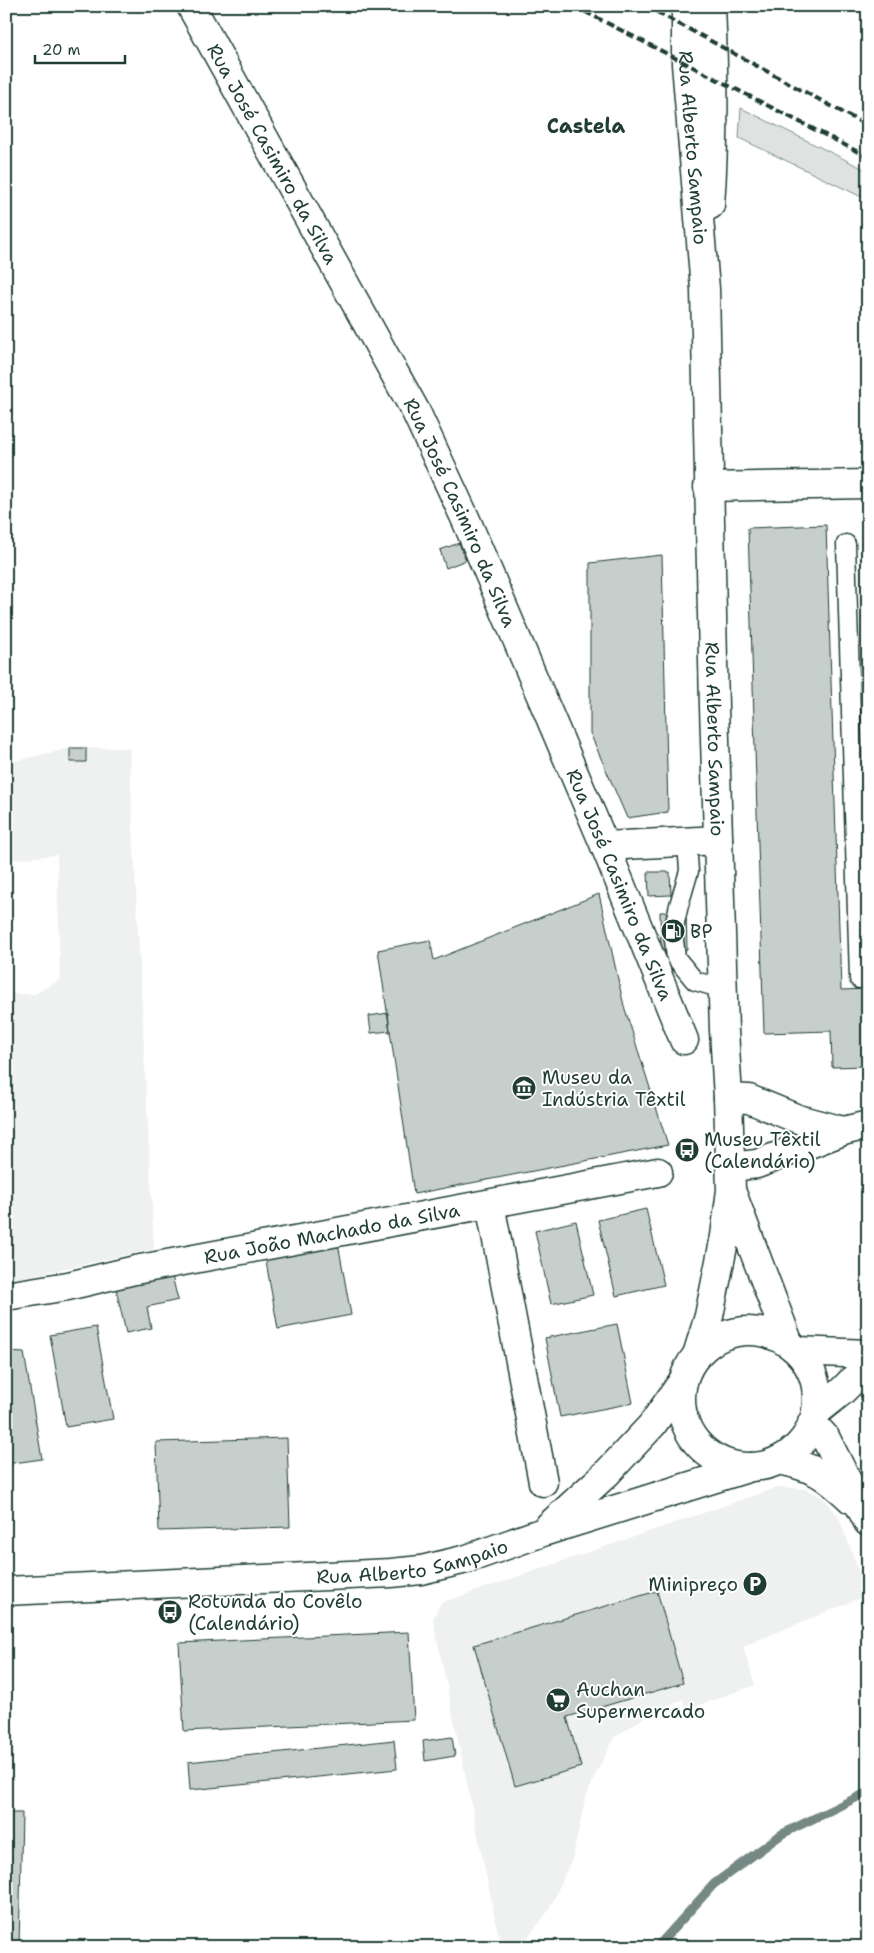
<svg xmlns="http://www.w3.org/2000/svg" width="874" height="1953" font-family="'Shantell Sans',sans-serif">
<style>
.built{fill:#eef1f0}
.green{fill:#dee3e2;stroke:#7e908b}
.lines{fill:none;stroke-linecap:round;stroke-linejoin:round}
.stream{stroke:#758883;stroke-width:9}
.building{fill:#c7cfcc;stroke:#1f3d34}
.service-casing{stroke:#1f3d34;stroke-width:21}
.minor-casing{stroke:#1f3d34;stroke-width:31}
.tertiary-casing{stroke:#1f3d34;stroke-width:31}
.secondary-casing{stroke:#1f3d34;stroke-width:31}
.service{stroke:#fff;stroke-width:18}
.minor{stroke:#fff;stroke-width:28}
.tertiary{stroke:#fff;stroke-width:28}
.secondary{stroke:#fff;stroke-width:28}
.rail{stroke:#1f3d34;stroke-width:4;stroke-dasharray:8 4;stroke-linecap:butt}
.labels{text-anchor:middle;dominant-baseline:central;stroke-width:4;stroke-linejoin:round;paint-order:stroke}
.street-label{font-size:19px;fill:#1f3d34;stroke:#fff}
.poi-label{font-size:19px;fill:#1f3d34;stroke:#fff;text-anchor:start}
.neighbourhood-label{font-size:20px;font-weight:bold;fill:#1f3d34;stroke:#fff}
</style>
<rect width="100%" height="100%" fill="#fff"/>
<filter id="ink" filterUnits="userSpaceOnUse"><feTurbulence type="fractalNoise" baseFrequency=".02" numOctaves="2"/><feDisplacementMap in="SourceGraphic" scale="10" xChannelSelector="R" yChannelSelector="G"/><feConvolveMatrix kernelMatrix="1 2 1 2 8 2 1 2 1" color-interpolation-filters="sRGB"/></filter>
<g filter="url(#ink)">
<!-- built -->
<path class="built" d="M70,748V762L86,761V748H129L154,1249L6,1281V994H35L60,980L57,855L6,860V763Z
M779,1487L805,1489L822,1497L838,1515L868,1595L743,1646L755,1685L686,1710L683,1699L646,1716L614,1738L598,1769L585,1800L573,1856L549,1910L528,1937L515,1947H501L433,1619L441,1603Z"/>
<!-- green -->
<path class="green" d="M741,108L868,171V200L739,138Z"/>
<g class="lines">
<!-- stream -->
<path class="stream" d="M657,1947L714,1884L782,1834L868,1792"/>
</g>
<!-- building -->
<path class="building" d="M826,525L841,990L868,989V1066L832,1067L831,1031L764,1033L748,528Z
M459,543L466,560L446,568L440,550Z
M662,555L668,812L627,818L590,733V563Z
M70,748H86V762H70Z
M648,872H670L671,895L649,896Z
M599,894L624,1006L668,1145L414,1194L378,950L430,940L434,960Z
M660,912H686L687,950L661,951Z
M388,1013L390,1031L371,1033L369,1016Z
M646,1209L664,1285L616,1296L598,1220Z
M576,1221L593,1295L551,1304L535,1231Z
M338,1243L351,1315L278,1329L265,1256Z
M172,1276L178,1300L147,1307L151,1328L126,1333L116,1289Z
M617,1324L633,1403L560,1417L545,1338Z
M96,1327L113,1419L66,1427L50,1335Z
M6,1352L24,1353L42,1459L6,1464Z
M287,1438L290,1527L159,1531L156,1442Z
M657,1591L683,1683L567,1717L581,1767L515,1786L474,1645Z
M409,1632L414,1720L184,1731L179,1643Z
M452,1737L455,1756L425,1761L423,1741Z
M394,1740L397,1769L190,1790L188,1762Z
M6,1813H22L19,1947H6Z"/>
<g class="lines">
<defs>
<path id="service" d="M846,544L859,979
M687,842L689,871L679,905L673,931L676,958L695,981L723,989"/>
<g id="minor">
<path id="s1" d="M191,6L416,412L466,520L605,846L684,1040"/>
<path d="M708,487L868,484"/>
<path d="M605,846L718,840"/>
<path d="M490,1204L543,1482"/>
<path id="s2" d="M6,1296L68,1286L135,1270L658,1172"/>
<path d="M812,1423L825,1437L868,1522"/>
<path d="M779,1460C814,1467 825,1475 851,1499"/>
</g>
<g id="tertiary">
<path d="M728,1098L749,1099L798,1119L843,1131"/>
<path d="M731,1167L757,1164L843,1131L868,1125"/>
<path d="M549,1526L607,1473L652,1425L683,1381"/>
<path id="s3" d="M6,1591L391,1573L421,1570L467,1559L543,1532L751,1467"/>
</g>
<g id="secondary">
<path id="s4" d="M686,6V64L705,289L714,707L724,1030L728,1098L731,1190L725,1236L709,1316L697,1355"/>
<path d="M710,205C715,139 714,73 711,6"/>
<path d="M732,1193L789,1344"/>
<circle cx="749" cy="1399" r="68"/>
<path d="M798,1351L868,1354"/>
<path d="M816,1412L841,1392L868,1365"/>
</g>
</defs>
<!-- service casing -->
<use href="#service" class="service-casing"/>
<!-- minor casing -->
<use href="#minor" class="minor-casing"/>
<!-- tertiary casing -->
<use href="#tertiary" class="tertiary-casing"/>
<!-- secondary casing -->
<use href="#secondary" class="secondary-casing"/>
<!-- service -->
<use href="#service" class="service"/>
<!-- minor -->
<use href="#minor" class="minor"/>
<!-- tertiary -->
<use href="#tertiary" class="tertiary"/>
<!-- secondary -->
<use href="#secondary" class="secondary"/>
<!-- rail -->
<path class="rail" d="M574,6L868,157
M646,6L868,126"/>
</g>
</g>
<!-- icons -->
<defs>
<symbol id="fuel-disc" viewBox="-11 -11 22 22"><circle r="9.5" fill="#1f3d34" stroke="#fff"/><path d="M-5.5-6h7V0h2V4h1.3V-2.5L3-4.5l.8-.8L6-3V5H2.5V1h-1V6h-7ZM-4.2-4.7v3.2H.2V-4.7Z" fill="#fff"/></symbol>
<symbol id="museum-disc" viewBox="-11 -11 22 22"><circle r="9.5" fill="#1f3d34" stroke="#fff"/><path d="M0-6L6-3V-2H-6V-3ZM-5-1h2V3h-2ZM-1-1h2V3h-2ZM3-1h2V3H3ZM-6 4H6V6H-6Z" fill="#fff"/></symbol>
<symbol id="bus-disc" viewBox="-11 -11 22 22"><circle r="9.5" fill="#1f3d34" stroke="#fff"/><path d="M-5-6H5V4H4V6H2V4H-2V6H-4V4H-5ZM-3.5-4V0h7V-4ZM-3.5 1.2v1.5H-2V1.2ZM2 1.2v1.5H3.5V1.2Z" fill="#fff"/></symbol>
<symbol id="parking-disc" viewBox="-11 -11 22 22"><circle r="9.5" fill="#1f3d34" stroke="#fff"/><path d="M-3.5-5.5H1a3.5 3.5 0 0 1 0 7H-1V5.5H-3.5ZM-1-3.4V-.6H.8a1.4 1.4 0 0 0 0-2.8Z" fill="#fff"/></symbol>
<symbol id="supermarket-disc" viewBox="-11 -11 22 22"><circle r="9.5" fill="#1f3d34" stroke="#fff"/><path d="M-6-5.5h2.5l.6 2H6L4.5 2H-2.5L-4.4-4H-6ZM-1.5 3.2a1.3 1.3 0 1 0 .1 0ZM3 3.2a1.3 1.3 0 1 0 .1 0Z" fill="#fff"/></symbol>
</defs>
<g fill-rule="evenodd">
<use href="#fuel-disc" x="659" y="917" width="28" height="28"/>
<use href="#museum-disc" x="510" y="1074" width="28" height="28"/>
<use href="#bus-disc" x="673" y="1136" width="28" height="28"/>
<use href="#parking-disc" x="741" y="1570" width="28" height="28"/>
<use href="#bus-disc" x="156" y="1598" width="28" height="28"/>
<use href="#supermarket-disc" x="544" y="1686" width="28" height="28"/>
</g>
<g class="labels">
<!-- street labels -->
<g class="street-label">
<text stroke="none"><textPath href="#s4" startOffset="142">Rua Alberto Sampaio</textPath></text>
<text stroke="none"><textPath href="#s1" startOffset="169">Rua José Casimiro da Silva</textPath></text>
<text stroke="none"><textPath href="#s1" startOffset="574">Rua José Casimiro da Silva</textPath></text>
<text stroke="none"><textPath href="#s4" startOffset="734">Rua Alberto Sampaio</textPath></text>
<text stroke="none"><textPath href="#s1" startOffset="979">Rua José Casimiro da Silva</textPath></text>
<text stroke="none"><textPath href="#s2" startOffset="332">Rua João Machado da Silva</textPath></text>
<text stroke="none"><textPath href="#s3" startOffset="408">Rua Alberto Sampaio</textPath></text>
</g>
<!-- poi labels -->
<g class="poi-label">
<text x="690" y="931">BP</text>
<text x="542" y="1077">Museu da<tspan x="542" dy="22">Indústria Têxtil</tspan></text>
<text x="704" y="1139">Museu Têxtil<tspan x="704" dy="22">(Calendário)</tspan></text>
<text x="738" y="1584" text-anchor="end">Minipreço</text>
<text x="188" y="1601">Rotunda do Covêlo<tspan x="188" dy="22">(Calendário)</tspan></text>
<text x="576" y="1689">Auchan<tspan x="576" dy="22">Supermercado</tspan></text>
</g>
<!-- neighbourhood labels -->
<g class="neighbourhood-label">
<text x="586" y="126">Castela</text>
</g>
</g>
<!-- margin -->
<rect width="874" height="1953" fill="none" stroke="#fff" stroke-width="25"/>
<rect x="12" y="12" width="849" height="1928" fill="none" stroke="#1f3d34" stroke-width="2" filter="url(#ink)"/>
<!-- scale -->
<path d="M35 55v8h90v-8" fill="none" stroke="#1f3d34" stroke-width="2.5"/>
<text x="42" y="55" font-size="15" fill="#1f3d34" stroke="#ffffff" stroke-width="4" paint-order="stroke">20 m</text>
</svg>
